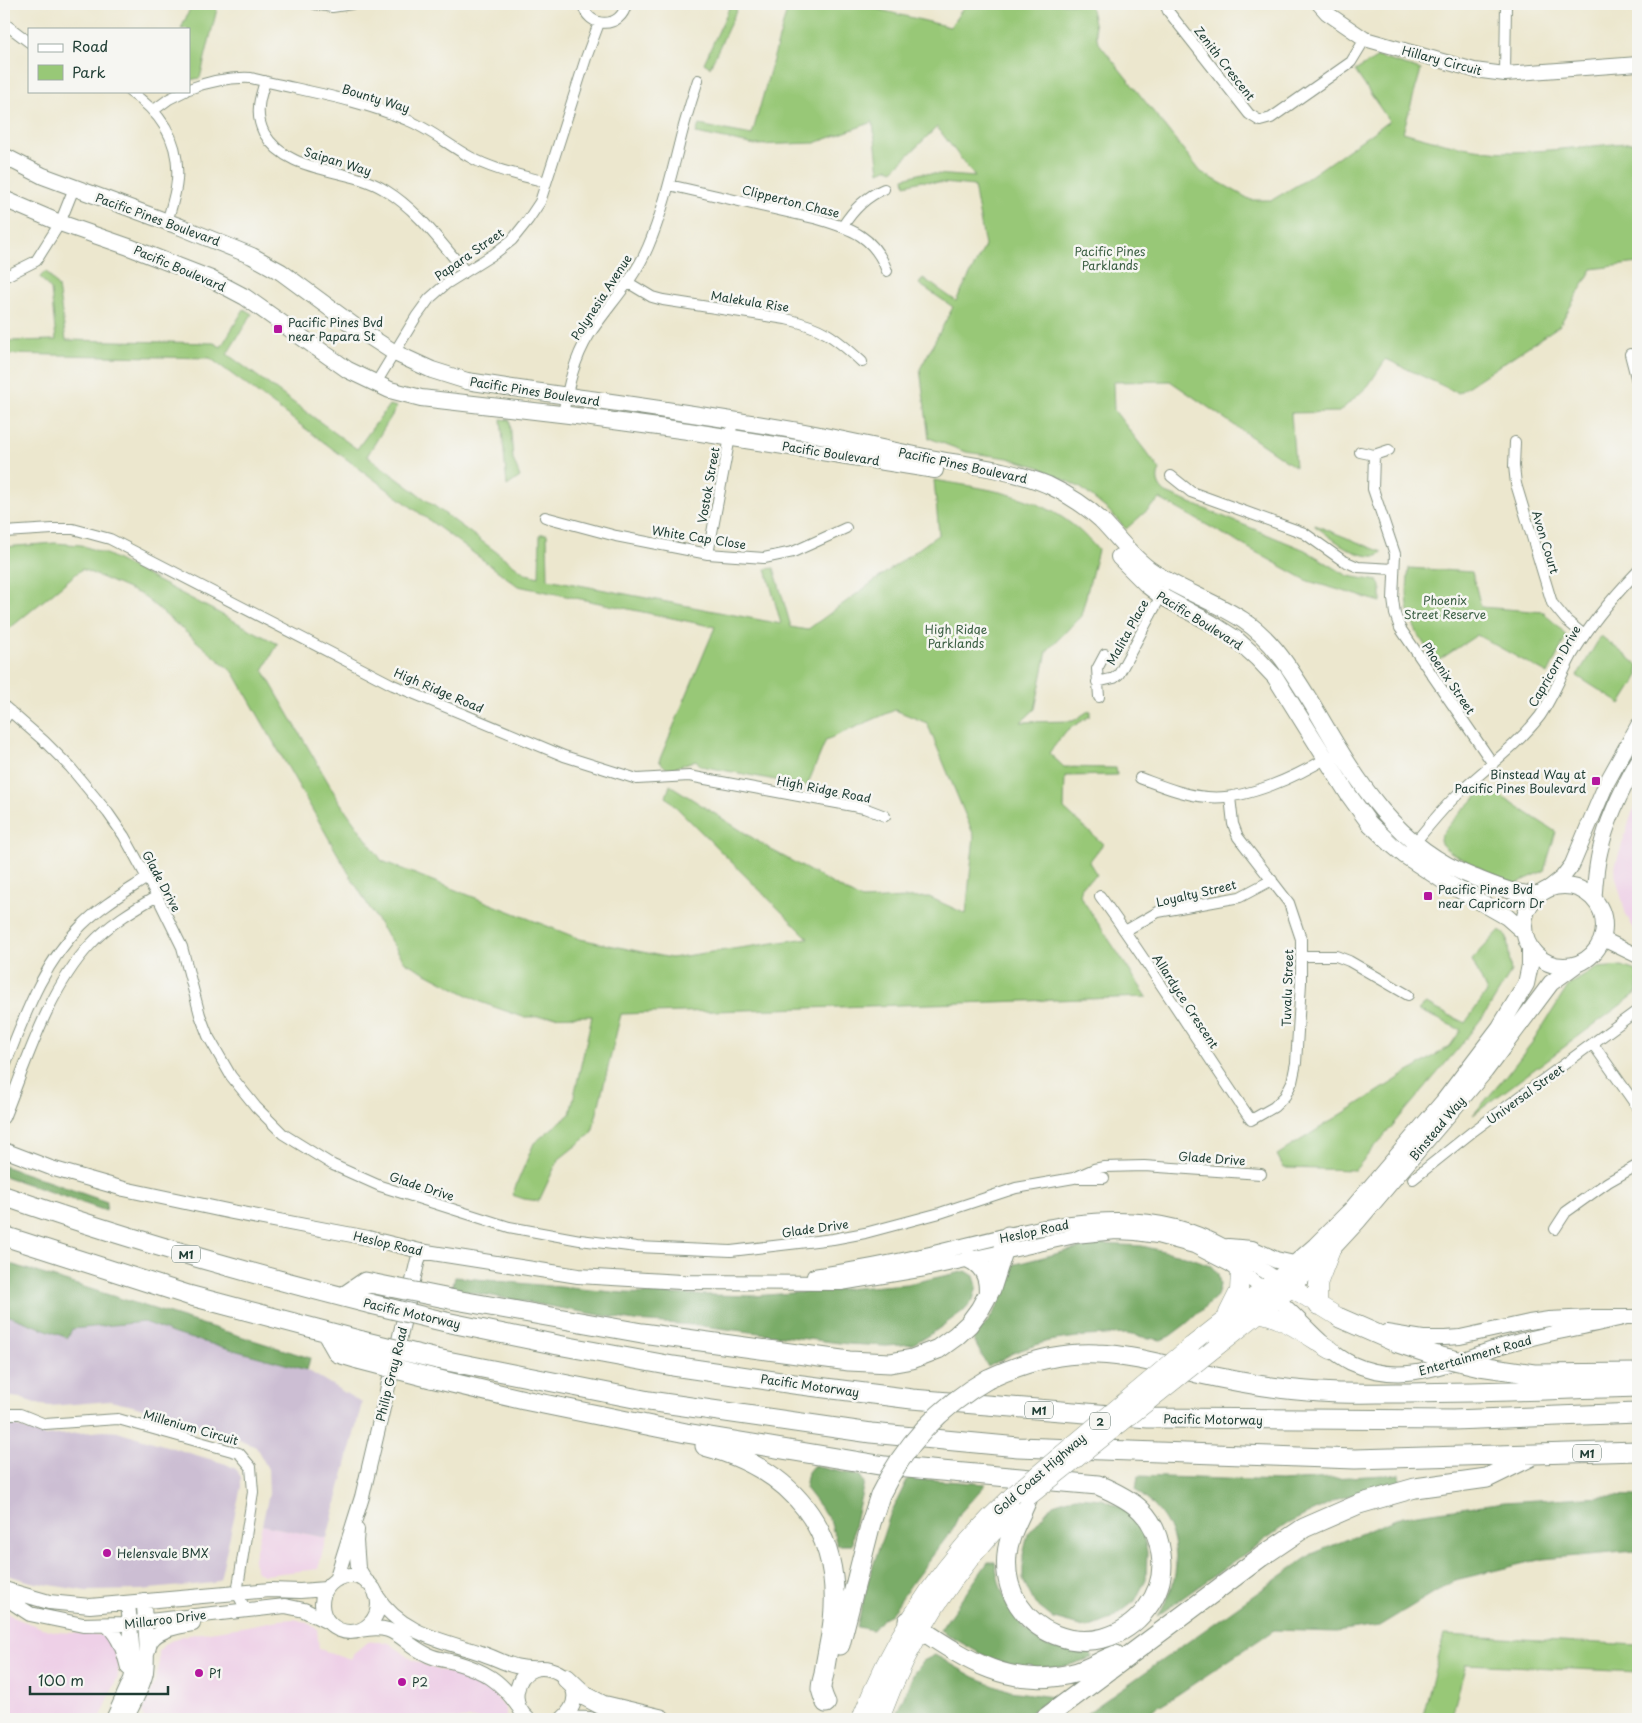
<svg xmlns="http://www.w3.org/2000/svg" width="1642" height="1723" font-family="'Playpen Sans',sans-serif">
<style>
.built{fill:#eed0e7}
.industrial{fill:#ccbed3}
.green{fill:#98c877;stroke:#5c8256}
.forest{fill:#7aac68;stroke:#4c744e}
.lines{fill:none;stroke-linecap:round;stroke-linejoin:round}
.minor-casing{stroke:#869281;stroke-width:12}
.tertiary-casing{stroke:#869281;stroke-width:16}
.secondary-casing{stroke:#869281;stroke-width:17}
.primary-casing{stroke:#869281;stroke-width:18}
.trunk-casing{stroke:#869281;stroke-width:19}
.motorway-casing{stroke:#869281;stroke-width:21}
.minor{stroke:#fff;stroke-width:10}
.tertiary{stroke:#fff;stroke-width:14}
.secondary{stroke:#fff;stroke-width:15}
.primary{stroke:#fff;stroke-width:16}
.trunk{stroke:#fff;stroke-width:18}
.motorway{stroke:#fff;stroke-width:19}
.trunk-bridge-casing{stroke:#869281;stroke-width:19;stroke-linecap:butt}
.motorway-bridge-casing{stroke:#869281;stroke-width:21;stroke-linecap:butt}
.trunk-bridge{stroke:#fff;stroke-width:18}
.motorway-bridge{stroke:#fff;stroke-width:19}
.poi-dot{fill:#b5179e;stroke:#f6f6f2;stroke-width:2}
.labels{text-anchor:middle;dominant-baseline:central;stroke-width:5;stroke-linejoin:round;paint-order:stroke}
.shield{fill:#f6f6f2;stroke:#60746d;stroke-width:1}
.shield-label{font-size:11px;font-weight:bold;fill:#1f3d34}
.street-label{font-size:12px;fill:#1f3d34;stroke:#f6f6f2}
.park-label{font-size:12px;fill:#3d6045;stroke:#f6f6f2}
.poi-label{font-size:12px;fill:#1f3d34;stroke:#f6f6f2;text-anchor:start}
</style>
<rect width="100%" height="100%" fill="#f6f6f2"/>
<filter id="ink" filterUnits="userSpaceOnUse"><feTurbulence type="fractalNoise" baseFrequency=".02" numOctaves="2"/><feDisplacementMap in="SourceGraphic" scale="10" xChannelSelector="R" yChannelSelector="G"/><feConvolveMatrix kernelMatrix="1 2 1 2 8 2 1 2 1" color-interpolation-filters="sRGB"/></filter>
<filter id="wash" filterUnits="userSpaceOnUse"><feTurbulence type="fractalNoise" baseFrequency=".0096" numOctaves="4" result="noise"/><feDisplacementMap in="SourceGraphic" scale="20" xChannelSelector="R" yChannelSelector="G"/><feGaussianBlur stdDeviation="1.12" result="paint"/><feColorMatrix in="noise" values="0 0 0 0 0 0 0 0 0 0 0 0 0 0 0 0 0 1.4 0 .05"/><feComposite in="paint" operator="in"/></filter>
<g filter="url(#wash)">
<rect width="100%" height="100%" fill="#ece7ce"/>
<!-- built -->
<path class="built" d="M1638,802V936L1626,915L1614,870L1632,813Z
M262,1525L326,1538L318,1569L264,1575L257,1572L253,1562Z
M4,1611L15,1618L42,1628L58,1632L102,1635L110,1639L118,1663V1676L100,1719H4Z
M294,1619L306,1622L317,1629L319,1649L351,1659L354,1653L367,1642L379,1641L389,1643L413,1660L429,1667L469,1678L489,1688L506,1709V1719H144L142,1712L156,1680L159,1666V1652L164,1644L182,1636L236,1628L279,1620Z"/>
<!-- industrial -->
<path class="industrial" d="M4,1314L68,1338L71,1329L144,1322L205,1342L307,1370L362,1403L327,1538L262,1525L269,1494L268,1469L256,1447L235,1437L133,1406L110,1401L50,1406L41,1405L20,1398L4,1396Z
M4,1424L12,1425L45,1436L103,1431L120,1432L226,1464L236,1469L241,1477V1487L220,1579L213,1583L140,1590L87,1591L31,1582L4,1574Z"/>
<!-- green -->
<path class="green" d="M192,4H222L218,5L200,78L189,80V29H181Z
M731,4H856L950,27L966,4H1090L1098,42L1201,172L1251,200H1272L1299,184L1389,121L1355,71L1378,57L1421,70L1403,132C1438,142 1475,152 1512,152C1554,151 1596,145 1638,142V263L1592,269L1559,326L1458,393L1386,359L1368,386L1339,412L1291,413L1295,467L1170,381L1113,382L1114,410L1160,470C1155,479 1159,488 1166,493L1305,550L1348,576L1378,581L1381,585V602L1308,581L1160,499L1126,529L1109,511L1081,488L1039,467L1008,458L966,452L929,438L920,369L953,307L919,284L923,278L956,301L985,246L974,186L922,181L905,185L904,178L922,173L975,177L937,127L893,170L888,168L879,172L873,122L815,143L755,145L696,133L699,125L752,135L787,10L739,5L710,67L704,63Z
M46,271L58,287L66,340L214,343L221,347L244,309L252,314L227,354L357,449L389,405L397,407L367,456L526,574L539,577L540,534H547L548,579L781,624L766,569L774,568L791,627L807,630L939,534L934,480C999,491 1054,496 1098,550L1081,616L1047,651L1035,709L1021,722L1073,721L1090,710V716L1067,730L1049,753L1064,767L1116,768L1117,775L1065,776L1064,809L1103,844L1089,862L1097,875L1082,885L1080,896L1147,997L621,1014L592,1133L558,1160L539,1201L524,1199L512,1195L534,1143L570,1114L592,1016L523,1017L483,1003L405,962L380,925L348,872L234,673L142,595L82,569L4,633V547L55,543L81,545L108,555L278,644L263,670L339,801L382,861L580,939L671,958L808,938L666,797L670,785L770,849L862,900L929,897L966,914L974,836L927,723L895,710L826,740L807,786L701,766L696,760L668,770L659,761L715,627L518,586L210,358L4,354V336L9,341L56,340L51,290L40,277Z
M501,419L510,420L513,459L520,477L507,486Z
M1315,526V525L1382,552L1378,556C1353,558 1334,539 1315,526Z
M1409,568L1472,572L1481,607L1544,612C1550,621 1562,627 1566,637L1548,674L1477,635L1436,662C1411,625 1403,614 1409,568Z
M1601,636L1638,665V677L1621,704L1577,676Z
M1487,787L1556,832L1544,871L1515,884C1503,878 1441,853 1440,841C1440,829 1478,796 1487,787Z
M1500,930L1507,938L1511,972L1488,1010L1461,1045L1355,1170L1284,1168L1277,1155L1450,1046L1461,1030L1418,1010L1426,1004L1465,1023L1487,992L1472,960Z
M1622,966L1636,971L1638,975V992L1473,1115L1506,1076L1534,1040L1569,985L1597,968Z
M1444,1635L1638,1645V1672L1466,1664L1451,1719H1422Z"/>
<!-- forest -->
<path class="forest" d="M4,1166L107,1202L106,1211L4,1176Z
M1102,1244L1142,1246L1189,1257L1210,1265L1218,1274L1220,1285L1217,1296L1186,1324L1170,1336L1161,1340L1126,1334L1085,1336L1048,1341L1015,1352L988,1367L973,1339C997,1313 1003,1298 1012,1265L1071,1250Z
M4,1262L310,1358L307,1370L175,1334L144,1322L72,1329L68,1338L4,1314Z
M966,1271L974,1276L977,1286L973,1300L963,1311L934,1332L913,1344L886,1346L848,1344L694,1325L634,1321L452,1289L455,1277L623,1293L754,1296L907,1284Z
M813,1466L860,1476L864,1482C860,1503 853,1523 852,1545H837L830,1520L805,1488L808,1472Z
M1400,1474V1481L1338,1499L1287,1524L1157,1616C1161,1609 1166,1602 1169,1595C1181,1567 1178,1531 1156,1508C1150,1501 1142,1496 1136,1490L1138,1476L1281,1481Z
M908,1478L986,1484L960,1513L952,1530L912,1583L891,1614L883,1618L873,1630L857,1627L868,1581L890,1515Z
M1603,1496L1638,1497V1556L1635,1551L1543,1559L1455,1580L1379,1626L1336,1632L1274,1630L1177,1695L1137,1719H1079L1312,1554L1403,1516L1504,1502Z
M1075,1497L1102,1499L1127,1510L1142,1529L1147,1552L1146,1579L1135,1601L1112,1619L1087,1628L1054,1619L1035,1604L1023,1580V1555L1028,1534L1053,1504Z
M988,1562H995C999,1590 1009,1614 1030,1633C1032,1636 1035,1640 1038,1641C1053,1651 1073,1651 1090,1652L1092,1658C1080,1661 1067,1667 1054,1668C1008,1674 977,1652 940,1630Z
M935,1655L974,1677L1010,1691L1052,1697L1021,1719H894L914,1673L923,1661Z"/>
</g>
<g filter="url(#ink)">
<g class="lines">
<defs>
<path id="minor" d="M315,4L332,7L352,4
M583,4C587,29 622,29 626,4
M1165,4L1168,11L1249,114L1260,121L1271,118L1351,62L1365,39
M4,23L29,42
M1505,74L1506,4
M265,81C263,89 259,99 259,107C258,116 260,125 264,133C289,176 347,166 385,190C418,210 440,242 465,271
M189,89C210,81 229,77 251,78C303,91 358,99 407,120C430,129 448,145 470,157C493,170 520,175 546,182
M129,91C161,112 180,141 177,180C176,194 171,208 167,222
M154,110L169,99L185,91
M669,185L818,219C852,229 874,236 887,271
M843,226C853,210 865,197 884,189
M4,277L36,261L60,223L74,188
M627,282L652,297L663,300L786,319C822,327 835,337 862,362
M1630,354L1638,385
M376,383L416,317L429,299L446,284L494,254L512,240L528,220L540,202L586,58L599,23
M563,414C568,387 574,359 589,335C608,306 634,280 648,247C662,214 670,180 679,145C684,123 691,102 698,80
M1515,442L1514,466L1516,484L1552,603L1566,620L1584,635
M1360,452L1374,455L1389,450
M1374,455L1373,489L1395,554L1393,599L1395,614L1400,628L1493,764
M1171,476L1191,492L1304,533L1342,560L1358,567L1394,569
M545,517L616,536L708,554L764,558L793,552L846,528
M4,532L53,529H73L110,539L393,685L564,756L637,779L689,776L864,808L885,816
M708,554L733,421
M1097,682L1114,678L1119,674L1163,592
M1099,697L1097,669L1105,654
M4,706L44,741L70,767L108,813L124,836L157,896L182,947L200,1015L208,1036L231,1076L256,1107L283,1134L333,1165L380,1186L509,1227L580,1240L637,1247L731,1251L833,1239L865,1233L940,1213L1016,1188L1074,1178L1094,1169L1104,1167L1144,1166L1261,1174
M4,720L10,711
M1140,778C1162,786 1183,795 1207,797C1245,801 1298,776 1330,756
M1404,855C1422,835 1438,813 1457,795C1485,768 1516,747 1540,716C1553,697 1561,675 1572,655C1590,624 1613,597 1638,571
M1100,896C1153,969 1200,1046 1251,1120L1274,1107L1285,1096L1292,1082L1296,1063L1301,983V939L1289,903L1238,837L1233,824L1230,797
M1125,931L1158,912L1240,897L1272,880
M1301,956H1336L1349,961L1408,995
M1593,1044L1638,1108
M4,1068C24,1018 42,964 82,925C101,906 124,893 147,878
M4,1118C27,1061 48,990 90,945C109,924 133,910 157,896
M1077,1178H1104
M1413,1179L1472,1132L1638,1010
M1555,1229L1566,1212L1608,1182L1638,1165
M4,1414H20L45,1424L118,1419L239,1453L251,1467L253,1492L237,1593L246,1610"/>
<path id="tertiary" d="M1319,4L1327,13L1365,39L1474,70L1505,74L1638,64
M1603,939L1638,956
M4,1150L51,1168L124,1189L232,1212L368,1238L420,1251L578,1276L681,1282L841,1283L925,1269L1075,1236L1116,1232L1136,1233L1157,1236L1194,1246L1231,1265L1264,1289
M814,1276C853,1270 891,1263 930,1254C1007,1236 1097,1206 1176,1227C1214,1237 1244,1258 1277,1279
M1277,1299C1301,1319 1323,1349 1351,1363C1409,1390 1457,1358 1512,1343C1549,1333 1586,1327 1623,1318
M1386,1332L1423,1338H1445L1460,1337L1529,1322L1549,1319L1592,1317H1638
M357,1530L356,1541L358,1568L367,1583
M322 1604a28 28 0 1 1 56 0a28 28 0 1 1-56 0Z
M336,1580L362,1497L420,1251
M4,1589L49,1602L90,1606L270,1590L300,1591L326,1589
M376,1595C399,1632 439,1640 478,1652C503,1660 512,1670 541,1668
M4,1597L30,1614L83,1625L122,1624L285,1606L304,1610L328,1622
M107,1625C120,1637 124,1652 128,1668
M360,1630C398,1622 398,1641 428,1655C436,1659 446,1660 454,1662C485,1671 500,1680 518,1706
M147,1653C149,1649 149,1644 151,1641C159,1629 181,1626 193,1624
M564,1718L590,1719
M113,1719L131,1679L134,1667L128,1603
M126,1719C133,1704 143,1688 146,1672C149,1649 144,1624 144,1601
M528,1719C520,1712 515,1702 517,1691C526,1641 604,1683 562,1719"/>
<path id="secondary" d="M1548,889L1562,878L1572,865L1607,782L1638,726
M1594,898C1595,883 1596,867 1600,851C1607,820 1622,789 1638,761"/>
<path id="primary" d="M4,156L43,176L181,227L252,256L281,272L361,331L395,353L432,370L467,381C583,399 700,413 815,434C850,441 885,449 920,456C963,465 1007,468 1048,485C1067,494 1086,506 1101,520C1117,536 1130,555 1149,569C1178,590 1213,600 1243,620C1275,641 1294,675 1314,707C1355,777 1393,846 1473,877C1496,886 1515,895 1539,894
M4,199L60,223L129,247L211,279L245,297L348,370L390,390L421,398L569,415L688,431L935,470
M1119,557L1148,586L1161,596L1211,623L1236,639L1257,658L1275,677L1348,794L1369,823L1391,844L1404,855L1442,880L1507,917L1524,932
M1524 926a40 40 0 1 1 80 0a40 40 0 1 1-80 0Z
M1228,1247L1252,1249L1276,1260L1294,1264
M1277,1279L1315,1246L1352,1209L1443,1102L1500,1027L1526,984L1530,965V947
M1291,1288L1331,1250L1357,1222L1485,1071L1551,983L1577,964"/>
<path id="trunk" d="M1318,1306V1284L1331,1250
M1228,1313L1239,1291L1240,1271
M1258,1313C1285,1318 1309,1337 1331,1350
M1190,1347L1277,1279L1340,1318
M1215,1348L1291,1288
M861,1719C894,1633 944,1559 1012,1496
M880,1719C911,1634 960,1559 1028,1498"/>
<path id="motorway" d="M4,1196C124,1238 247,1273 371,1304
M4,1236L188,1295L362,1341
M970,1259C985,1266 990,1279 988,1295
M343,1297L365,1282L375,1284
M450,1299L642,1333L849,1361L890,1363L912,1359L938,1349L956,1336L969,1324L980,1309L991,1289L1008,1236
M1340,1318L1395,1342L1437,1356
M446,1322L558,1345L673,1366L794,1384L912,1399L1148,1418L1453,1420L1638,1413
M326,1332L338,1353L358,1359
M437,1359L649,1401L871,1433L1018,1447L1355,1459L1638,1451
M1480,1366L1534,1374L1638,1373
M431,1378L524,1400L686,1433L885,1466L1098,1485C1133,1500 1156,1514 1161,1554C1164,1573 1159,1592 1147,1608C1098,1673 999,1633 1007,1554C1009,1533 1021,1516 1028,1497
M988,1379C1022,1363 1059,1352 1097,1354C1131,1355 1164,1365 1197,1373C1237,1382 1279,1390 1320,1392C1346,1394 1371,1393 1396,1393C1477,1393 1558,1389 1638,1387
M705,1446C791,1469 843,1529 833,1621C831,1639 826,1656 824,1674C823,1678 821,1684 821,1689C822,1693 824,1699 826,1703
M908,1621C961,1656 1007,1691 1074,1673C1089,1669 1102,1660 1116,1655
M840,1645L871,1523L880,1495
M566,1678L585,1696L602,1705L661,1719
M1044,1719L1261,1557L1304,1528L1359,1504L1415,1488L1487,1478L1530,1457"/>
</defs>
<!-- minor casing -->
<use href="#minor" class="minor-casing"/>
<!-- tertiary casing -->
<use href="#tertiary" class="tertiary-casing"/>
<!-- secondary casing -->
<use href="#secondary" class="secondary-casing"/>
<!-- primary casing -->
<use href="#primary" class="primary-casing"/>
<!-- trunk casing -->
<use href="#trunk" class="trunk-casing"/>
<!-- motorway casing -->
<use href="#motorway" class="motorway-casing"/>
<!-- minor -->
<use href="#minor" class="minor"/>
<!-- tertiary -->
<use href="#tertiary" class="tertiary"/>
<!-- secondary -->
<use href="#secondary" class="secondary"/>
<!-- primary -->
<use href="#primary" class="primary"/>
<!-- trunk -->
<use href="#trunk" class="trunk"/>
<!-- motorway -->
<use href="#motorway" class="motorway"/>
<defs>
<path id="trunk-bridge" d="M1012,1496L1190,1347
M1028,1497L1215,1348"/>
<path id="motorway-bridge" d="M375,1284L450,1299
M371,1304L446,1322
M362,1341L437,1359
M1437,1356L1480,1366
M358,1359L431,1378
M880,1495C904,1445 939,1407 988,1379"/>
</defs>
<!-- trunk-bridge casing -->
<use href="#trunk-bridge" class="trunk-bridge-casing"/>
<!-- motorway-bridge casing -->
<use href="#motorway-bridge" class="motorway-bridge-casing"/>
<!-- trunk-bridge -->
<use href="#trunk-bridge" class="trunk-bridge"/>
<!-- motorway-bridge -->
<use href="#motorway-bridge" class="motorway-bridge"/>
</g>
</g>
<!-- markers -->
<g class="poi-dot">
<rect x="273" y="324" width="10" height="10" rx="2.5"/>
<rect x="1591" y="776" width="10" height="10" rx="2.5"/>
<rect x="1423" y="891" width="10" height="10" rx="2.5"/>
<circle cx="107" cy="1553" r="5"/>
<circle cx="199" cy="1673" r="5"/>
<circle cx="402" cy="1682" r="5"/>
</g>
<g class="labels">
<!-- shield labels -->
<g class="shield">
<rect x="172" y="1245.5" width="28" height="17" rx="4"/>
<rect x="1025" y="1401.5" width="28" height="17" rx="4"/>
<rect x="1090" y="1412.5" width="20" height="17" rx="4"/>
<rect x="1573" y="1444.5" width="28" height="17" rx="4"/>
</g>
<g class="shield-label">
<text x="186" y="1254">M1</text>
<text x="1039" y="1410">M1</text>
<text x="1100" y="1421">2</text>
<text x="1587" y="1453">M1</text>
</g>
<!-- street labels -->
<g class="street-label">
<text transform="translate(1442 60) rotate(15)">Hillary Circuit</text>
<text transform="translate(1225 63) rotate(52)">Zenith Crescent</text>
<text transform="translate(376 98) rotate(17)">Bounty Way</text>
<text transform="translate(338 161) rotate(17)">Saipan Way</text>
<text transform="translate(791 201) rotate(14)">Clipperton Chase</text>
<text transform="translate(158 219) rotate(20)">Pacific Pines Boulevard</text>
<text transform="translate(469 254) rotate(-35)">Papara Street</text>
<text transform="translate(180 268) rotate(23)">Pacific Boulevard</text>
<text transform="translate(601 297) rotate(-57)">Polynesia Avenue</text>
<text transform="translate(750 301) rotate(9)">Malekula Rise</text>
<text transform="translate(535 391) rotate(9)">Pacific Pines Boulevard</text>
<text transform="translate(831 453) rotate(9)">Pacific Boulevard</text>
<text transform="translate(963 465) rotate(12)">Pacific Pines Boulevard</text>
<text transform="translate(708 485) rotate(-80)">Vostok Street</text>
<text transform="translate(699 537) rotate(9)">White Cap Close</text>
<text transform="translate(1546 542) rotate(73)">Avon Court</text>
<text transform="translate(1200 620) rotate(32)">Pacific Boulevard</text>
<text transform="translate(1127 632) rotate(-61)">Malita Place</text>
<text transform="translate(1554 666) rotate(-60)">Capricorn Drive</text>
<text transform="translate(1449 678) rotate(56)">Phoenix Street</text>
<text transform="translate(439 690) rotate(23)">High Ridge Road</text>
<text transform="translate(824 789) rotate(11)">High Ridge Road</text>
<text transform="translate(162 881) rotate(62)">Glade Drive</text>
<text transform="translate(1196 893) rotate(-13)">Loyalty Street</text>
<text transform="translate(1287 988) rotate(-88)">Tuvalu Street</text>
<text transform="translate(1186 1001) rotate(57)">Allardyce Crescent</text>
<text transform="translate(1525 1094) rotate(-36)">Universal Street</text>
<text transform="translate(1437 1128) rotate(-50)">Binstead Way</text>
<text transform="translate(1212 1158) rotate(4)">Glade Drive</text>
<text transform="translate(422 1186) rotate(18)">Glade Drive</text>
<text transform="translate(815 1228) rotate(-8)">Glade Drive</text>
<text transform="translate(1034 1231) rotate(-12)">Heslop Road</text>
<text transform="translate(388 1243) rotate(13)">Heslop Road</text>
<text transform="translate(412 1313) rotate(13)">Pacific Motorway</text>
<text transform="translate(1475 1355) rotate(-16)">Entertainment Road</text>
<text transform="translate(391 1374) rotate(-76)">Philip Gray Road</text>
<text transform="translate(810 1385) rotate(8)">Pacific Motorway</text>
<text transform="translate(1213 1419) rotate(1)">Pacific Motorway</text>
<text transform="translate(191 1427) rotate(16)">Millenium Circuit</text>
<text transform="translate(1039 1474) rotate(-41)">Gold Coast Highway</text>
<text transform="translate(165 1619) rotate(-7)">Millaroo Drive</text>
</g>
<!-- park labels -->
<g class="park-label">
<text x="1110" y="251">Pacific Pines<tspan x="1110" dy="14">Parklands</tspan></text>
<text x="1445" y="600">Phoenix<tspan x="1445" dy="14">Street Reserve</tspan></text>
<text x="956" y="629">High Ridge<tspan x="956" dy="14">Parklands</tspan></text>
</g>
<!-- poi labels -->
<g class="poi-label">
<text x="288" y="322">Pacific Pines Bvd<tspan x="288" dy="14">near Papara St</tspan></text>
<text x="1586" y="774" text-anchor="end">Binstead Way at<tspan x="1586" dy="14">Pacific Pines Boulevard</tspan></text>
<text x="1438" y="889">Pacific Pines Bvd<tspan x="1438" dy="14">near Capricorn Dr</tspan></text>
<text x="117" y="1553">Helensvale BMX</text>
<text x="209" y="1673">P1</text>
<text x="412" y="1682">P2</text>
</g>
</g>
<!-- margin -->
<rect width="1642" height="1723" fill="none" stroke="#f6f6f2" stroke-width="20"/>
<!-- legend -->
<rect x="28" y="28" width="162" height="65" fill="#f6f6f2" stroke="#a0aca6"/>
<rect x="38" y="44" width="25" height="8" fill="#ffffff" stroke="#a0aca6"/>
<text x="72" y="52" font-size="15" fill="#1f3d34">Road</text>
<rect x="38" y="65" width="25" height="15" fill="#98c877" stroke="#a0aca6"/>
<text x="72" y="78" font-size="15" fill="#1f3d34">Park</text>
<!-- scale -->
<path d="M30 1686v8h138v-8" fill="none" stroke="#1f3d34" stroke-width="2.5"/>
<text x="38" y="1686" font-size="15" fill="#1f3d34" stroke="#f6f6f2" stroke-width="4" paint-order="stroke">100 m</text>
</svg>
